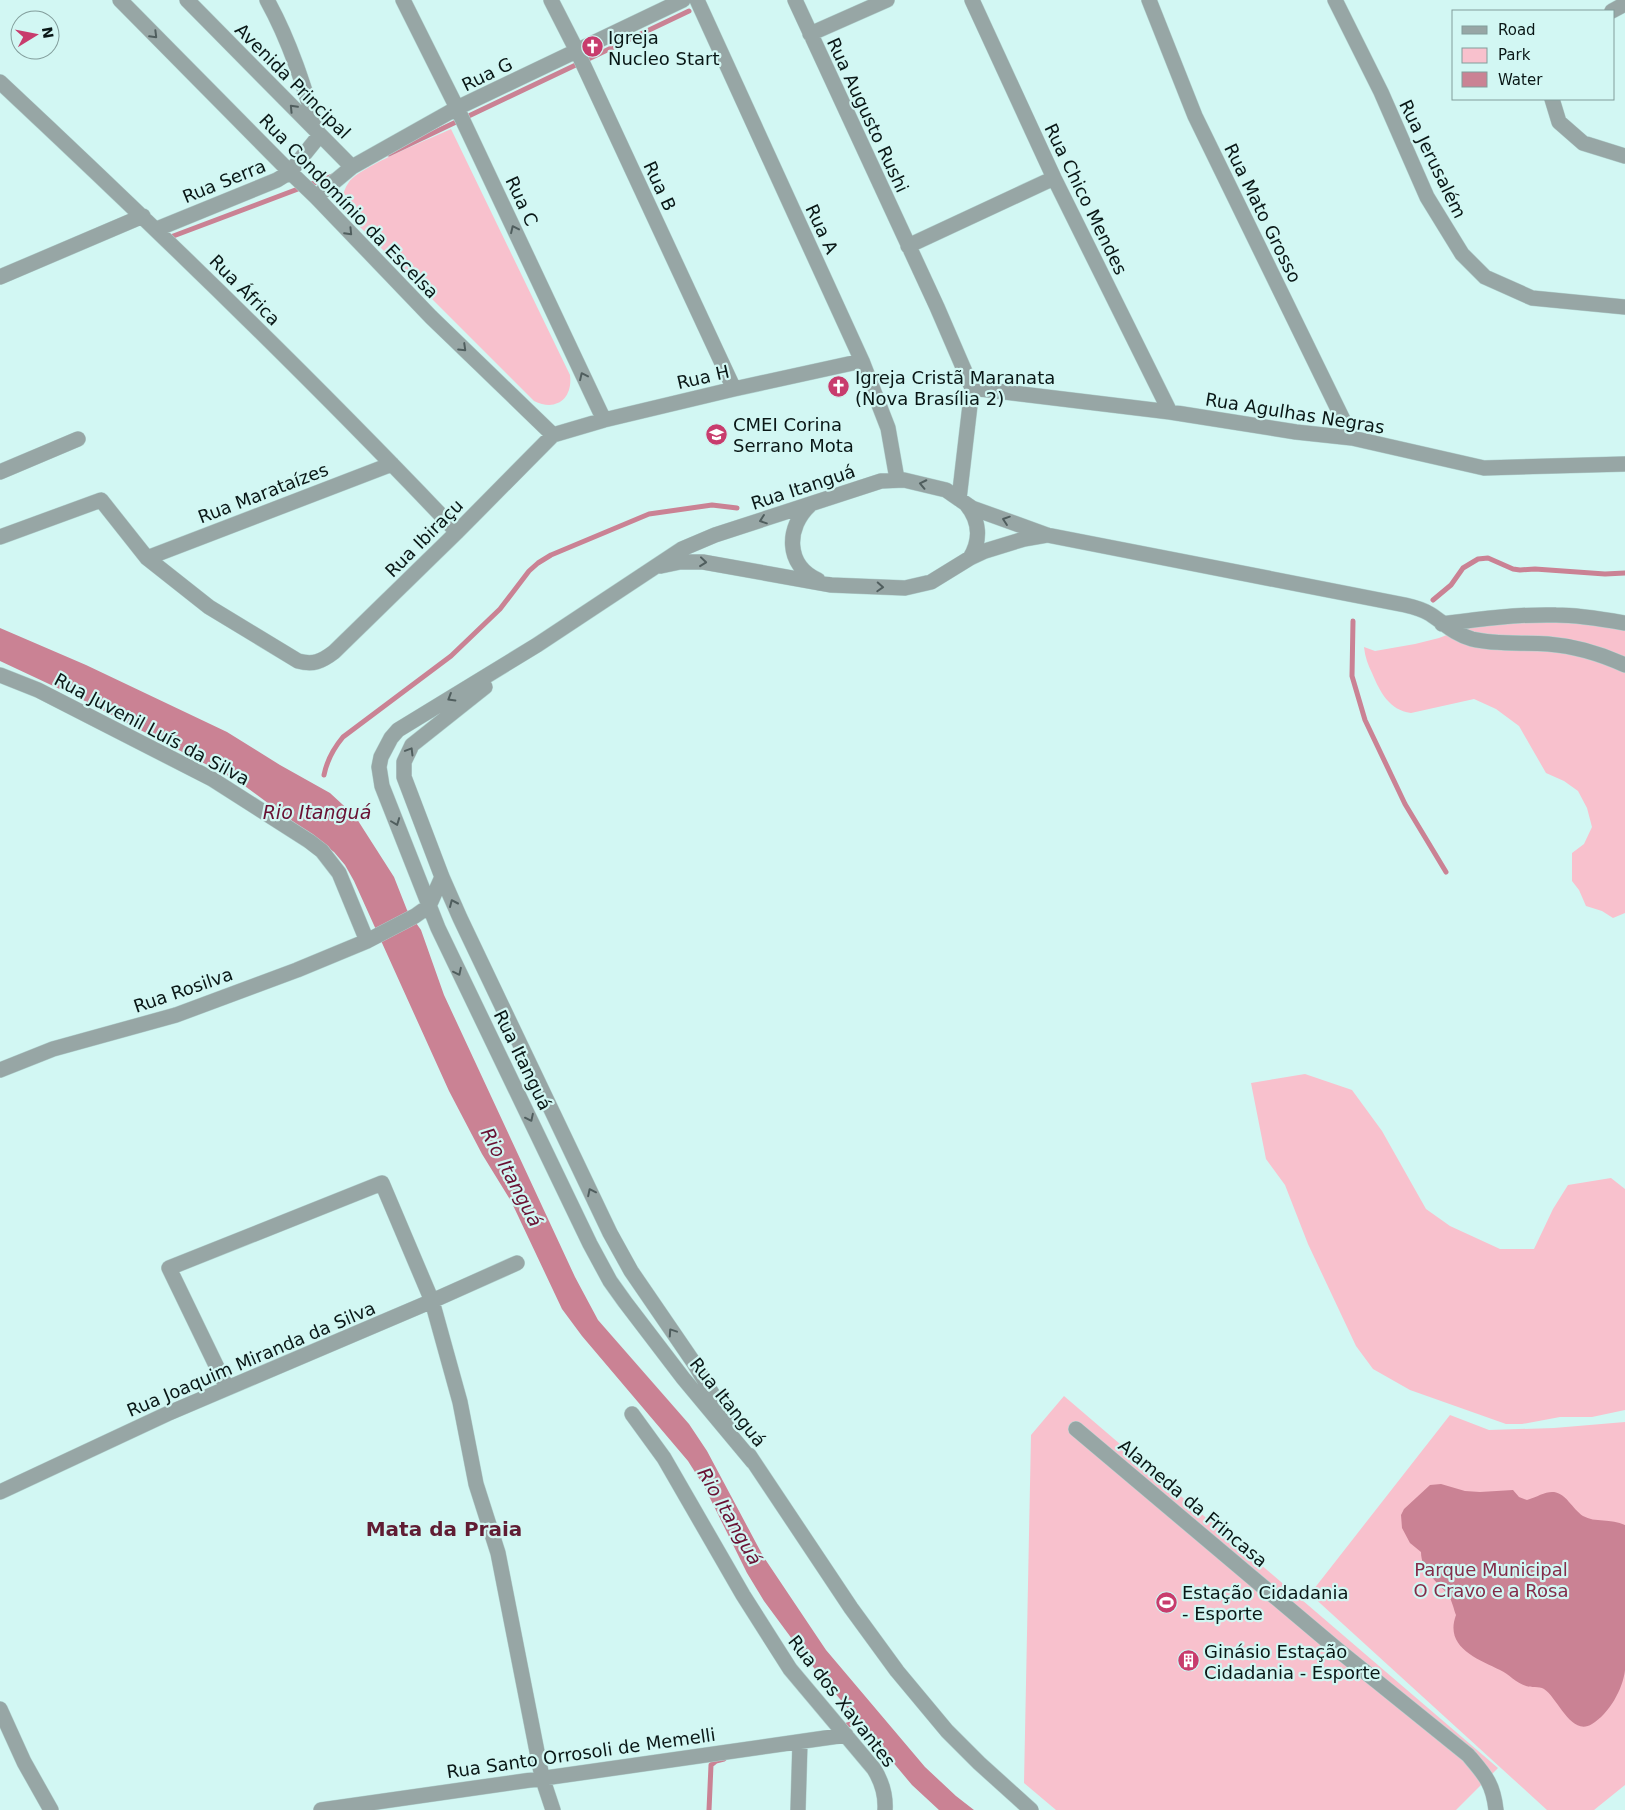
<svg xmlns="http://www.w3.org/2000/svg" width="1625" height="1810" font-family="'DejaVu Sans',sans-serif">
<style>
.green{fill:#f8c1cd}
.water{fill:#ca8294}
.lines{fill:none;stroke-linecap:round;stroke-linejoin:round}
.stream{stroke:#ca8294;stroke-width:5}
.minor-casing{stroke:#b2d3d0;stroke-width:16}
.tertiary-casing{stroke:#b2d3d0;stroke-width:16}
.minor{stroke:#97a6a5;stroke-width:15}
.tertiary{stroke:#97a6a5;stroke-width:15}
.oneway{stroke:#505e5e}
.labels{text-anchor:middle;dominant-baseline:central;stroke-width:4.5;stroke-linejoin:round;paint-order:stroke}
.poi-label{font-size:18px;fill:#091716;stroke:#d2f7f3;text-anchor:start}
.street-label{font-size:18px;fill:#091716;stroke:#d2f7f3}
.park-label{font-size:18px;fill:#832c49;stroke:#d2f7f3}
.water-label{font-size:19px;font-style:italic;fill:#691133;stroke:#d2f7f3}
.quarter-label{font-size:20px;font-weight:bold;fill:#601d33;stroke:#d2f7f3}
</style>
<rect width="100%" height="100%" fill="#d2f7f3"/>
<!-- green -->
<path class="green" d="M451,129L570,375C573,399 556,412 534,401L345,212C342,201 342,191 349,182C361,166 430,139 451,129Z
M1625,618V913L1613,918L1602,911L1586,906L1579,890L1572,881V853L1584,844L1592,827L1587,808L1578,791L1564,781L1546,773L1519,726L1496,709L1474,699L1411,713C1389,710 1380,692 1372,673C1368,665 1365,657 1364,647L1375,651L1415,644L1439,638L1481,622Z
M1305,1074L1352,1090L1382,1131L1426,1209L1450,1226L1500,1249H1534L1553,1209L1568,1185L1611,1178L1625,1189V1410L1592,1417H1560L1522,1424H1506L1410,1390L1373,1369L1356,1346L1308,1244L1285,1185L1266,1159L1251,1083Z
M1064,1396L1498,1768L1456,1810H1056L1024,1783L1031,1435Z
M1450,1415L1489,1430L1554,1428L1625,1422V1785L1594,1810H1547L1310,1594Z"/>
<!-- water -->
<path class="water" d="M0,628L86,665L227,732L280,765L330,793L355,816L394,877L407,910L421,930L444,995L575,1277L598,1320L689,1424L707,1451L763,1556L826,1650L925,1767L956,1796L974,1810H939L912,1785L809,1662L764,1601L747,1573L705,1488L688,1461L582,1336L562,1309L511,1201L482,1154L449,1091L354,881L345,865L334,852L238,781L81,699L0,661Z
M1441,1484L1465,1491L1480,1492L1513,1490L1519,1497L1527,1500C1544,1495 1554,1484 1569,1502C1573,1506 1578,1513 1583,1516C1595,1523 1611,1518 1625,1525C1625,1558 1625,1591 1625,1624C1625,1639 1625,1655 1625,1670C1623,1689 1609,1714 1592,1724C1571,1737 1558,1698 1544,1689C1539,1686 1531,1688 1526,1686C1516,1683 1509,1674 1500,1670C1477,1659 1444,1647 1456,1615C1454,1610 1452,1601 1449,1596C1438,1582 1421,1571 1421,1552L1410,1543L1402,1528L1401,1515L1404,1509L1430,1485Z"/>
<g class="lines">
<!-- stream -->
<path class="stream" d="M389,154L689,11
M168,238L335,175
M1433,600L1451,585L1463,568L1478,559L1488,558L1513,569L1520,570L1535,569L1605,574L1625,573
M1353,621L1352,676L1365,720L1405,804L1446,872
M324,775C327,760 333,749 343,737L451,656L500,609L529,571L538,563L551,555L649,514L712,505L737,508
M841,1727L864,1720
M709,1810L711,1765L716,1761L724,1759"/>
<defs>
<path id="minor" d="M120,0L290,172L316,197L431,317L553,435
M187,0L352,167
M403,0L457,108L604,420
M551,0L577,51L734,389
M697,0L862,361L888,428L897,479
M795,0L937,307L972,388L1170,412L1296,432L1352,438L1484,468L1625,464
M972,0L1054,178L1170,412
M1149,0L1195,116L1352,438
M1335,0L1381,92L1427,197L1462,254L1485,277L1532,298L1625,307
M1612,11L1625,4
M810,34L887,0
M0,82C156,228 310,377 457,532
M1552,99L1559,122L1583,143L1625,156
M316,197L352,167L457,108L683,0
M157,229L277,180L290,172L319,136C305,90 291,43 267,0
M908,246L1054,178
M0,277L143,216
M0,472L78,439
M959,499L972,388
M966,504C980,521 981,540 970,558
M810,505C786,527 785,565 818,580
M0,537L101,500L147,558L209,607L298,661C313,665 321,662 334,652L457,532L553,435L604,420L734,389L862,361
M147,558L392,464
M661,566L680,562H703L831,585L905,588L931,582L970,558L985,551L1024,539L1047,535
M1442,624C1480,619 1518,614 1556,615C1579,615 1602,619 1625,623
M0,675L38,690L212,779L309,841L322,851L339,873L367,941
M485,687L412,745L404,762V777L442,877L460,918L610,1233L631,1271L694,1363L728,1420
M0,1070L53,1049L176,1015L297,970L367,941L415,916L429,906L442,877
M227,1388L169,1268L382,1183L432,1301L460,1402L476,1484L498,1553L542,1777L553,1810
M632,1414L664,1458L743,1595L790,1669L874,1769C882,1782 886,1794 885,1810
M1076,1429L1338,1650L1468,1755C1485,1775 1493,1783 1496,1810
M749,1455L851,1608L897,1671L947,1731L979,1763L1031,1810
M753,1462L683,1378L625,1302L610,1281L590,1244L438,928L382,786L379,767L381,757L391,738L398,730L537,645L682,549L715,535L881,481L904,480L946,490L972,508L1047,535L1405,605C1414,607 1422,609 1430,614C1444,623 1454,634 1472,639C1496,645 1523,642 1548,644C1574,646 1601,654 1625,665
M0,1492L169,1413L432,1301L517,1263
M321,1810L846,1735
M798,1810L800,1742"/>
<path id="tertiary" d="M0,1709L24,1762L51,1810"/>
</defs>
<!-- minor casing -->
<use href="#minor" class="minor-casing"/>
<!-- tertiary casing -->
<use href="#tertiary" class="tertiary-casing"/>
<!-- minor -->
<use href="#minor" class="minor"/>
<!-- tertiary -->
<use href="#tertiary" class="tertiary"/>
</g>
<!-- one-way arrows -->
<defs><path id="oneway-chevron" d="M-2-3.5L2.5 0L-2 3.5" fill="none" stroke-width="1.6" stroke-linecap="round" stroke-linejoin="round" transform="scale(1.25)"/></defs>
<g class="oneway">
<use href="#oneway-chevron" transform="translate(154 35) rotate(45)"/>
<use href="#oneway-chevron" transform="translate(293 108) rotate(-134)"/>
<use href="#oneway-chevron" transform="translate(514 229) rotate(-115)"/>
<use href="#oneway-chevron" transform="translate(349 232) rotate(46)"/>
<use href="#oneway-chevron" transform="translate(463 348) rotate(44)"/>
<use href="#oneway-chevron" transform="translate(583 376) rotate(-115)"/>
<use href="#oneway-chevron" transform="translate(923 484) rotate(-168)"/>
<use href="#oneway-chevron" transform="translate(763 520) rotate(161)"/>
<use href="#oneway-chevron" transform="translate(1006 520) rotate(-161)"/>
<use href="#oneway-chevron" transform="translate(703 562) rotate(6)"/>
<use href="#oneway-chevron" transform="translate(880 587) rotate(3)"/>
<use href="#oneway-chevron" transform="translate(451 698) rotate(149)"/>
<use href="#oneway-chevron" transform="translate(410 751) rotate(-59)"/>
<use href="#oneway-chevron" transform="translate(396 822) rotate(69)"/>
<use href="#oneway-chevron" transform="translate(453 903) rotate(-114)"/>
<use href="#oneway-chevron" transform="translate(458 972) rotate(64)"/>
<use href="#oneway-chevron" transform="translate(530 1118) rotate(64)"/>
<use href="#oneway-chevron" transform="translate(591 1192) rotate(-116)"/>
<use href="#oneway-chevron" transform="translate(672 1332) rotate(-124)"/>
</g>
<!-- icons -->
<defs>
<symbol id="church-disc" viewBox="-11 -11 22 22"><circle r="9.5" fill="#c83c6d" stroke="#d2f7f3"/><path d="M-1.2-6h2.4v3.5h3.3v2.4h-3.3V6h-2.4V-.1h-3.3v-2.4h3.3Z" fill="#fff"/></symbol>
<symbol id="school-disc" viewBox="-11 -11 22 22"><circle r="9.5" fill="#c83c6d" stroke="#d2f7f3"/><path d="M0-5L7-2L0 1L-7-2ZM-4 1L0 2.5L4 1V4Q0 6-4 4Z" fill="#fff"/></symbol>
<symbol id="stadium-disc" viewBox="-11 -11 22 22"><circle r="9.5" fill="#c83c6d" stroke="#d2f7f3"/><path d="M0-5a6.5 5 0 1 0 0 10a6.5 5 0 1 0 0-10ZM-3.5-1.8h7v3.6h-7Z" fill="#fff"/></symbol>
<symbol id="building-disc" viewBox="-11 -11 22 22"><circle r="9.5" fill="#c83c6d" stroke="#d2f7f3"/><path d="M-4-6H4V6H1V3H-1V6H-4ZM-2.5-4.3h1.7v1.8h-1.7ZM.8-4.3h1.7v1.8H.8ZM-2.5-1h1.7V.8h-1.7ZM.8-1h1.7V.8H.8Z" fill="#fff"/></symbol>
</defs>
<g fill-rule="evenodd">
<use href="#church-disc" x="580" y="34" width="25" height="25"/>
<use href="#church-disc" x="826" y="374" width="25" height="25"/>
<use href="#school-disc" x="704" y="422" width="25" height="25"/>
<use href="#stadium-disc" x="1154" y="1590" width="25" height="25"/>
<use href="#building-disc" x="1176" y="1648" width="25" height="25"/>
</g>
<g class="labels">
<!-- poi labels -->
<g class="poi-label">
<text x="608" y="37">Igreja<tspan x="608" dy="21">Nucleo Start</tspan></text>
<text x="855" y="377">Igreja Cristã Maranata<tspan x="855" dy="21">(Nova Brasília 2)</tspan></text>
<text x="733" y="424">CMEI Corina<tspan x="733" dy="21">Serrano Mota</tspan></text>
<text x="1182" y="1592">Estação Cidadania<tspan x="1182" dy="21">- Esporte</tspan></text>
<text x="1204" y="1651">Ginásio Estação<tspan x="1204" dy="21">Cidadania - Esporte</tspan></text>
</g>
<!-- street labels -->
<g class="street-label">
<text transform="translate(487 74) rotate(-26)">Rua G</text>
<text transform="translate(293 81) rotate(45)">Avenida Principal</text>
<text transform="translate(868 115) rotate(65)">Rua Augusto Rushi</text>
<text transform="translate(1433 159) rotate(64)">Rua Jerusalém</text>
<text transform="translate(224 181) rotate(-22)">Rua Serra</text>
<text transform="translate(660 186) rotate(65)">Rua B</text>
<text transform="translate(1086 199) rotate(64)">Rua Chico Mendes</text>
<text transform="translate(522 201) rotate(65)">Rua C</text>
<text transform="translate(349 206) rotate(46)">Rua Condomínio da Escelsa</text>
<text transform="translate(1263 213) rotate(64)">Rua Mato Grosso</text>
<text transform="translate(822 229) rotate(65)">Rua A</text>
<text transform="translate(245 290) rotate(45)">Rua África</text>
<text transform="translate(703 377) rotate(-13)">Rua H</text>
<text transform="translate(1295 413) rotate(9)">Rua Agulhas Negras</text>
<text transform="translate(803 487) rotate(-18)">Rua Itanguá</text>
<text transform="translate(263 493) rotate(-21)">Rua Marataízes</text>
<text transform="translate(424 538) rotate(-45)">Rua Ibiraçu</text>
<text transform="translate(152 729) rotate(28)">Rua Juvenil Luís da Silva</text>
<text transform="translate(183 990) rotate(-19)">Rua Rosilva</text>
<text transform="translate(523 1060) rotate(64)">Rua Itanguá</text>
<text transform="translate(251 1359) rotate(-23)">Rua Joaquim Miranda da Silva</text>
<text transform="translate(728 1402) rotate(51)">Rua Itanguá</text>
<text transform="translate(1193 1503) rotate(40)">Alameda da Frincasa</text>
<text transform="translate(842 1701) rotate(52)">Rua dos Xavantes</text>
<text transform="translate(581 1753) rotate(-8)">Rua Santo Orrosoli de Memelli</text>
</g>
<!-- park labels -->
<g class="park-label">
<text x="1491" y="1569">Parque Municipal<tspan x="1491" dy="21">O Cravo e a Rosa</tspan></text>
</g>
<!-- water labels -->
<g class="water-label">
<text x="317" y="812">Rio Itanguá</text>
<text transform="translate(512 1177) rotate(62)">Rio Itanguá</text>
<text transform="translate(730 1516) rotate(60)">Rio Itanguá</text>
</g>
<!-- quarter labels -->
<g class="quarter-label">
<text x="444" y="1529">Mata da Praia</text>
</g>
</g>
<!-- legend -->
<rect x="1452" y="10" width="162" height="90" fill="#d2f7f3" stroke="#829d9b"/>
<rect x="1462" y="26" width="25" height="8" fill="#97a6a5" stroke="#829d9b"/>
<text x="1498" y="35" font-size="15" fill="#091716">Road</text>
<rect x="1462" y="48" width="25" height="15" fill="#f8c1cd" stroke="#829d9b"/>
<text x="1498" y="60" font-size="15" fill="#091716">Park</text>
<rect x="1462" y="72" width="25" height="15" fill="#ca8294" stroke="#829d9b"/>
<text x="1498" y="85" font-size="15" fill="#091716">Water</text>
<!-- north arrow -->
<g transform="translate(35 35) rotate(80)"><circle r="24" fill="#d2f7f3" stroke="#829d9b"/>
<path d="M0-4L9 19L0 12L-9 19Z" fill="#c83c6d"/>
<text y="-8" font-size="14" font-weight="bold" text-anchor="middle" fill="#091716">N</text>
</g>
</svg>
